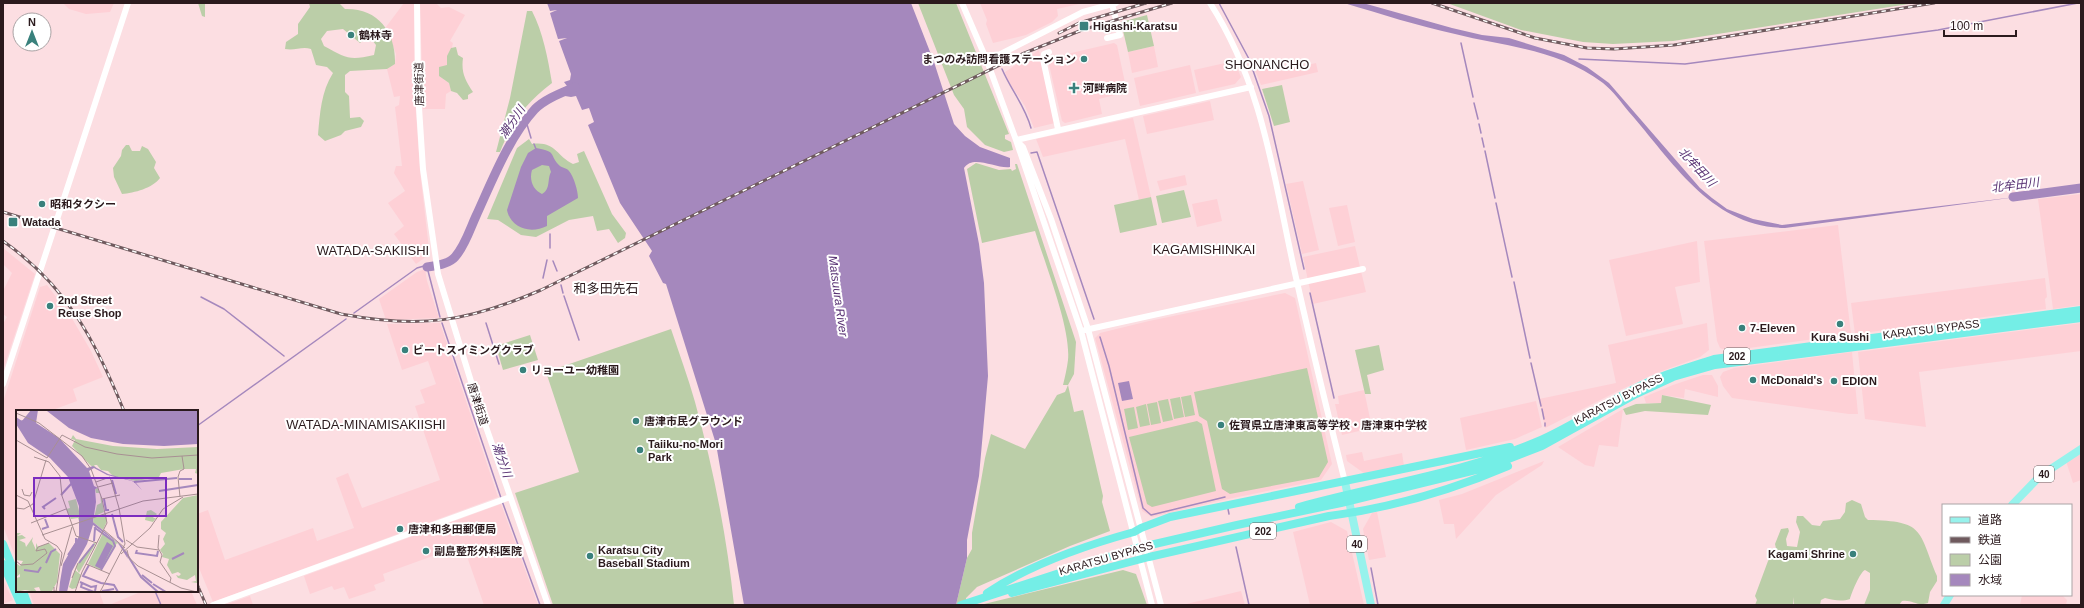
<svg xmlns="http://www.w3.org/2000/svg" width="2084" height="608" font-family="Helvetica,'Noto Sans JP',sans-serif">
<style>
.built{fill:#fed0d6}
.green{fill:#bbcea8;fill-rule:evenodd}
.water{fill:#a588bd;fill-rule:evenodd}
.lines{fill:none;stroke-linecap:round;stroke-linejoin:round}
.stream{stroke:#a588bd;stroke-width:1.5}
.river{stroke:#a588bd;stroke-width:9}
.tertiary{stroke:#fff;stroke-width:6}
.primary{stroke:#97f2ec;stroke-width:8}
.trunk{stroke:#74eee6;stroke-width:8}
.rail-casing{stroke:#6f5a5e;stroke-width:3}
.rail{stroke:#fff;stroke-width:1.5;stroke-dasharray:4.5;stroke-linecap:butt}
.poi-dot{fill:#39817c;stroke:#fff;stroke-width:1.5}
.labels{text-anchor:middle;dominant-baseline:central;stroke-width:4;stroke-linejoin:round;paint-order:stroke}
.shield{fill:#fff;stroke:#6b5f61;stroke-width:1}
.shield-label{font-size:10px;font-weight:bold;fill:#2b1a1d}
.poi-label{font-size:11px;font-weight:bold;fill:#2b1a1d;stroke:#fff;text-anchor:start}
.street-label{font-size:11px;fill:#2b1a1d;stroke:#fff}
.water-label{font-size:12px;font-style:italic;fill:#562f71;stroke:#fff}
.quarter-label{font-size:13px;fill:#2b1a1d;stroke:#fff}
.inset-river{fill:none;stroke:#a588bd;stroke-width:2}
.inset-road{fill:none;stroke:#a89093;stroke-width:1}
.view{fill:#7b2cbf;fill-opacity:0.15;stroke:#7b2cbf;stroke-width:2}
.inset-edge{fill:none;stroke:#2b1a1d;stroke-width:2}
</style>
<rect width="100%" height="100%" fill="#fcdee2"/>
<!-- built -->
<path class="built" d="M63,3H114L110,12L86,14L69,9Z
M404,3H415V98L420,171L429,249L427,256L416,264L394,234L404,226L388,203L405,191L394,173L396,166H402L395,107L399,105L400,96L394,97L387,69L395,64L396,54L386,27Z
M420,3H436L441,8L449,7L465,15L450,41L453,43L448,65L439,76L449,83L451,91L446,94L445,109H423Z
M980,3H1084L1057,9L1058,16L1052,22L1026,35L993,43L986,24L987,20Z
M1114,43L1117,45L1127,92L1099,99L1102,114L1065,123L1062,121L1048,60L1050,58Z
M1154,46L1158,67L1132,73L1128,52Z
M1039,50L1055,123L1034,128L1025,106L1008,81L1005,72Z
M1234,61L1241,77L1235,84L1199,92L1194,70Z
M1316,63L1318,72L1261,85L1255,70L1279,65L1281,71Z
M1190,65L1196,93L1140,106L1134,78Z
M1210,101L1214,120L1147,134L1143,116Z
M1133,118L1151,197L1139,200L1125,139L1043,157L1036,139Z
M1185,175L1187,185L1160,191L1157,181Z
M1303,181L1319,250L1302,254L1286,184Z
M2081,194V305L2053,309L2038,199Z
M1217,199L1222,221L1197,227L1192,204Z
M1347,205L1355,242L1338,246L1329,208Z
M1838,225L1851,334L1727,351L1720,348L1717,341L1704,241Z
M1697,241L1700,282L1675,287L1683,324L1626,336L1609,260Z
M1355,246L1366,292L1313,304L1303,257Z
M3,248L35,274L3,370V324L7,317L3,314V291L12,273L3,264Z
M425,269L427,281L439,318L386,320L379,299L417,272Z
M2045,278L2047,297L2045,299L2046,309L1855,334L1851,303Z
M47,285L70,315L91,351L103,377L73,389L77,401L50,411H17V561L3,526V402L40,287Z
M1285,293L1295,298L1332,464L1321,480L1219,501L1152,517L1142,511L1095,338L1100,333L1149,321Z
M440,323L498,497L213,602L197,563V514L208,510L225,560L313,528L317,541L354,528L336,478L348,473L362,508L440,480L415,406L425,403L420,390L436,384L428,361L402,370L387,324Z
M1707,323L1709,350L1700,357L1654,374L1618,391L1545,428L1539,399L1616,383L1608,345Z
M2081,323V351L1919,372L1926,427L1865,419L1858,352Z
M1852,352L1858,414H1849L1732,398L1723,386L1720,377L1723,372L1734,368Z
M1703,375H1712L1718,386V397L1685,389L1684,398L1662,395L1661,403H1646L1644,397L1673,385Z
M1364,390L1372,428L1342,435L1335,404H1339L1338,396Z
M1536,401L1542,427L1515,439L1466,450L1460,418Z
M1623,409L1618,447L1599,445L1594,467L1585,465L1558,447Z
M2081,451V480L2073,483L2066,461Z
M1362,452L1364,461L1402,453L1404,466L1365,474L1347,461L1346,455Z
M1544,461L1542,465L1496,495L1456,539L1454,524H1444L1439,500L1462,494Z
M501,504L538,605H484L463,545L383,574L385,581L374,585L376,590L349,599L344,587L334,590L332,586L310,594L304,576Z
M1377,512L1386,557L1369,560L1363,529L1372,513Z
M1331,522L1347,531L1364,605H1310L1293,532Z
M3,580L13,600L3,604Z
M29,591H99L104,605H34Z
M143,591H191L197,605H109Z
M1241,591L1245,605H1182Z
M2022,595H2062L2067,600L2066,605H2020Z
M250,596L253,605H225Z"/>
<!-- green -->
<path class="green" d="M198,3H208L205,4V17L202,16Z
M309,3H339L345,9C378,8 396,32 395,64L387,69L350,71L345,75V92L349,96L350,118L360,117L364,121L361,127L345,131L341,135L325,141L318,135C320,113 321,92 333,73L327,67L316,65L311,49C302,46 295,51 285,49L286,42L298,34V24L310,7ZM343,29L360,43L365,38L372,40L376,45L374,55C349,61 346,58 324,46L321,39L327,31Z
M918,3H956L1009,134L1005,135V139L1011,142L1013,150L1004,152L985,145L967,127L964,109L954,95Z
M1447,3H1915L1673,41L1613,44L1583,42L1521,30Z
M527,11H532C543,32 548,59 552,83C525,104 512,121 500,152H496L510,98Z
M1147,15L1154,46L1128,52L1121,22Z
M456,47L458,55L463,58C461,72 465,80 473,92L468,95V99L463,100L457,93L451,91L449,83L439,76V67L447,65V56L451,48Z
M1282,85L1290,122L1274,126L1262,89Z
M529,139L532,144C556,141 556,156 573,164L579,162L577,154L584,151L612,214L626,233L625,238L618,243L609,229L597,231L593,216L569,220L536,237L521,235L498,220L487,219L517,148Z
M126,145H129L132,151H140L142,146L148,149L156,162L154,168L160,178C153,188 134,193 122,194L114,177L113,168L121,156L122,150Z
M976,163L999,170L1011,169L1012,171L1016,169L1015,164H1017L1076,342L1074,374L1068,385L1074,412L1083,410L1103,496L1102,502L1110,531L1070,546L977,587L966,598V605H956L967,558L972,549V533L985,458L991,434L1025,449L1057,395L1065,392L1068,385H1063C1065,377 1067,368 1068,360C1071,328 1045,264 1035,231L982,243L967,169Z
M1184,190L1191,217L1162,223L1156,196Z
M1151,197L1157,225L1120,233L1114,205Z
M671,329C679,353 688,377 695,402C713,467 727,537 734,605H553L515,493L579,472L546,372Z
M530,335L538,360L503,370L496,346Z
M1379,345L1384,370L1367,375L1371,394H1365L1355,350Z
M1307,368L1328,462L1319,477L1230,494L1222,489L1207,421L1199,416L1194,392Z
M1191,395L1195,415L1185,417L1181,397Z
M1662,395L1711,405L1708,415L1645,411L1626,415L1623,409L1636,404L1661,403Z
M1180,397L1184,417L1174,419L1170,399Z
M1168,399L1173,420L1163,422L1158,401Z
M1157,402L1161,423L1151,425L1147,404Z
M1146,404L1150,425L1140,427L1136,407Z
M1134,407L1138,428L1128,430L1124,409Z
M1197,421L1202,424L1216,491L1152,507L1147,504L1129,437Z
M1852,500L1861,504L1865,517L1868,520C1925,521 1918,530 1937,576V581L1930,592L1928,603C1918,607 1911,599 1902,601L1899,605H1864L1870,590V573L1865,570C1860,572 1851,594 1850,599C1841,602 1834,600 1825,598L1821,600L1820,605H1794V597L1793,605H1755L1757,600L1755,596L1768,561L1770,558L1776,557L1777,553L1775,544L1781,529L1788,528L1789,531L1786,539L1787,546L1797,547L1800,532L1796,522L1797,516H1803L1812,525L1820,526L1823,521L1840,519L1845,512L1846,503Z
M1123,570L1136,574L1147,605H980Z"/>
<!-- water -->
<path class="water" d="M547,3H911L934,62L954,124L965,136L980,147L1010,158V167C996,169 973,154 964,168L979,244L984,283L988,376L979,476L967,540V558L956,605H744L716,444L666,284L663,283L649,256L652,251L620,203L588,125L594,122L589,108L582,110L576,96L571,97L565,96L563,88L567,86L564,82L570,80L571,74L559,41L567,38L558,39L550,13L557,10L550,11Z
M1344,3H1363L1452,28L1482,35L1509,38L1564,55L1587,67L1609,83L1700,188L1712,198L1727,209L1753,219L1782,225L2024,196L1785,228C1711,227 1673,162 1629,112C1621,102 1613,91 1603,83C1558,49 1507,47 1455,34C1418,26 1381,14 1344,3Z
M536,148C559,152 548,155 560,166C563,168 567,168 569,171C574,177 578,191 578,198L547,216V226C531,234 511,229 507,210L521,167L528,153ZM542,165L549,166L551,172C547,179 551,189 542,194C533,190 529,180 532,170Z
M1129,381L1133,399L1122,401L1118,383Z"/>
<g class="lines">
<!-- stream -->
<path class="stream" d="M1219,3L1249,59L1269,116L1304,269
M1461,43L1473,97
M1579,59L1685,64L1938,30L2078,3
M1002,69C1011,90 1025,106 1031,128
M1474,103L1478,119
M526,121L531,138
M1479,124L1481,133
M1482,138L1484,147
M534,144L536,149
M1485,151L1495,198
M1031,153L1037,152L1094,319
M1496,203L1512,277
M550,234V248
M553,261L557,271
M543,278L547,260
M1514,282L1530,358
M561,285L563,293
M1310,293L1334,398
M564,296L579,340
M201,297L224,309L284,356
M354,313L417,268L424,266L427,267L440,317
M442,323L501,498
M486,323L499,364
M1100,337L1109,366L1143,508L1151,515L1225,497
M1531,363L1541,406
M1542,409L1544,419
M1545,423V426
M197,426L346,319
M502,501L540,605
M1228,509L1229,514
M1236,547L1249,605
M1371,568L1378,605
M155,591L161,605"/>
<!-- river -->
<path class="river" d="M2013,197L2081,188
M427,267C436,266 449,264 455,257C465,246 470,229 476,216C492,181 509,137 535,109C545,99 561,93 575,87"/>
<!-- tertiary -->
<path class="tertiary" d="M417,3L418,92L423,169L438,274L477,401L548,605
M962,3L987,61L1016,140L1081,331L1152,605
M1210,3C1262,84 1273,172 1293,264C1309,337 1327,410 1345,482
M1107,38L1120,35L1112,4
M1049,52L1044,54L1043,59L1058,129
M987,61L1083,12L1116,3
M1016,140L1251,87
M1017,141L1023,147L1051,219L1088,329L1161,605
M1085,330L1363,269
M3,384L128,3
M213,605L510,497"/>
<!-- primary -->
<path class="primary" d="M1345,482L1371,605
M2012,505L2040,476L2081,449
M1944,605L1950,595"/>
<!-- trunk -->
<path class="trunk" d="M1299,507C1378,485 1460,474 1536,442C1569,428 1600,407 1632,390C1658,376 1686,368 1714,359L2081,310
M3,544L17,578
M3,564L21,605
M23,591L28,605
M987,593C1031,564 1083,546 1134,532L1141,528L1170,517L1510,447
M1012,593L1149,557L1329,516C1390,508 1452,490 1508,466
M961,605L1133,549L1237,525L1341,503L1488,467L1542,446L1636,394L1673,377L1715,365L2081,318"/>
<defs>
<path id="rail" d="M1432,3L1535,38L1587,48L1614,49L1674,45L1934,3
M1059,33L1079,23L1146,3
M3,212L341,314C421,329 467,322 541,290L1022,54L1082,30L1172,3
M3,241C67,286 95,340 124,411
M197,584L206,605"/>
</defs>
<!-- rail casing -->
<use href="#rail" class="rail-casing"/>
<!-- rail -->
<use href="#rail" class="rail"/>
</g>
<!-- markers -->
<g class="poi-dot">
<rect x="1079" y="21" width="10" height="10" rx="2"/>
<circle cx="351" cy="35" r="4"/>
<circle cx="1084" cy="59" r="4"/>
<path d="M1072 82h4v4h4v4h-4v4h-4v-4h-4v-4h4z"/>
<circle cx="42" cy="204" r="4"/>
<rect x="8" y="217" width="10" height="10" rx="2"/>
<circle cx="50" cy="306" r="4"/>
<circle cx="1840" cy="324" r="4"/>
<circle cx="1742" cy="328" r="4"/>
<circle cx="405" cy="350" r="4"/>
<circle cx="523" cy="370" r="4"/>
<circle cx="1753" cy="380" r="4"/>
<circle cx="1834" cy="381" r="4"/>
<circle cx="636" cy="421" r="4"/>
<circle cx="1221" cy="425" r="4"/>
<circle cx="640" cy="450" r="4"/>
<circle cx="400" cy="529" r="4"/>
<circle cx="426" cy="551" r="4"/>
<circle cx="1853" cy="554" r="4"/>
<circle cx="590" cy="556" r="4"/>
</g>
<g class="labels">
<!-- shield labels -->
<g class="shield">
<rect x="1724" y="348" width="26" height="16" rx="3"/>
<rect x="2034" y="466" width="20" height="16" rx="3"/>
<rect x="1250" y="523" width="26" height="16" rx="3"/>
<rect x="1347" y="536" width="20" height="16" rx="3"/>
</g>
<g class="shield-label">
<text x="1737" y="356">202</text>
<text x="2044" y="474">40</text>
<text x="1263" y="531">202</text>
<text x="1357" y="544">40</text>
</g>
<!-- poi labels -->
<g class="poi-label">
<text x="1093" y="26">Higashi-Karatsu</text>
<text x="359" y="35">鶴林寺</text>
<text x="1076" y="59" text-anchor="end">まつのみ訪問看護ステーション</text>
<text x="1083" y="88">河畔病院</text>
<text x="50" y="204">昭和タクシー</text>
<text x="22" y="222">Watada</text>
<text x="58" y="300">2nd Street<tspan x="58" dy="13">Reuse Shop</tspan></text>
<text x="1750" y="328">7-Eleven</text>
<text x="1840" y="337" text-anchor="middle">Kura Sushi</text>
<text x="413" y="350">ビートスイミングクラブ</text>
<text x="531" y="370">リョーユー幼稚園</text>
<text x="1761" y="380">McDonald's</text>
<text x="1842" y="381">EDION</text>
<text x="644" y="421">唐津市民グラウンド</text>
<text x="1229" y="425">佐賀県立唐津東高等学校・唐津東中学校</text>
<text x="648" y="444">Taiiku-no-Mori<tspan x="648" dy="13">Park</tspan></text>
<text x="408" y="529">唐津和多田郵便局</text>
<text x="598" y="550">Karatsu City<tspan x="598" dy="13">Baseball Stadium</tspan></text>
<text x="434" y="551">副島整形外科医院</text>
<text x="1845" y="554" text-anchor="end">Kagami Shrine</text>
</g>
<!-- street labels -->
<g class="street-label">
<text transform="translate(419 84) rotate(-91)">唐津街道</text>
<text transform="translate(1931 329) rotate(-7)">KARATSU BYPASS</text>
<text transform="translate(1618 399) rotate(-27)">KARATSU BYPASS</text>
<text transform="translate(478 404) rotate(72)">唐津街道</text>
<text transform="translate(1106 558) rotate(-16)">KARATSU BYPASS</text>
</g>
<!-- water labels -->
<g class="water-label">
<text transform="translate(512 122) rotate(-56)">潮分川</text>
<text transform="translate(1697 167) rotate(47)">北牟田川</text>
<text transform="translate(2015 185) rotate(-7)">北牟田川</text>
<text transform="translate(838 296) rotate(82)">Matsuura River</text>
<text transform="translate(502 460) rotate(71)">潮分川</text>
</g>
<!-- quarter labels -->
<g class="quarter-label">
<text x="1267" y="64">SHONANCHO</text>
<text x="1204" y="249">KAGAMISHINKAI</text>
<text x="373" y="250">WATADA-SAKIISHI</text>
<text x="606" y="288">和多田先石</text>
<text x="366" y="424">WATADA-MINAMISAKIISHI</text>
</g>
</g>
<!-- overview -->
<g transform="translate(16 410)">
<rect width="182" height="182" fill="#fcdee2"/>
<path d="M57,25L60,29L97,36L141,39L182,37V64L179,63L180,59H168L145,63L143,67L120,71L97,66L92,61L85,60L81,55H78L82,60L74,55L56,36L59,30L55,29ZM82,78L86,90L88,102L79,106L90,104L91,111L87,120L77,112L81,95L85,93L84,83H80L79,79ZM182,85V173H181L175,172L180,171L179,165L171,170L162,168L160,165L163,166L165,164L162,162L156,164L151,155L153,149L146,147L147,144L146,143L144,140L149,134L147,129L150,123L145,119V112L167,88ZM60,89L64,105L62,111V108L55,109L50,99L54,98L52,91ZM135,100L141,104L137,108H140L137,112L129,110L131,101ZM1,123H5L1,126L6,125L10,128L3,130L9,133L10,137L17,127L16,131L20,140V133L22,137L33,133L44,144L41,172L36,181L25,182L23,177L18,178L21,182L9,180L0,182V168L4,167V164L0,167V153L4,156L7,151L0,150ZM87,123L102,133L107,138L101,133L85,160L72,154ZM78,133H80L63,163L60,158L63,151ZM59,160L65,165L60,178L56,179L53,177Z" fill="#bbcea8"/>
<path d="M15,0H22L20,13L43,28L71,58L77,56L92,64L117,71L120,73L126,80L129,82L146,80L129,82L126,80L119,73L116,71L91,65L78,58L73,61L78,76L82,78L79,79L80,92L77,112L105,135L109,140L112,149L102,133L77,115L71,134L56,161L51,182H43L44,172L47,154L63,126V96L52,67L34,48L12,33L0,14V7L6,11ZM182,0V34L148,36L107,34L75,28L53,18L31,1ZM91,132L97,136L85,159L79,156Z" fill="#a588bd"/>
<path class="inset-river" d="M1,13L11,10L19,0M163,69H176M96,70L100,84M118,72L161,68M143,81L182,75M45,85L56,73M88,89L90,100H93M29,99L27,97L40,88M96,104L102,127L107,132M80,117L79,118L97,131L99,136L85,160M26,119L32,117L29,109M78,131L79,118M121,140L120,143L141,146L142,141M109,141L125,167L142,182M52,145L60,133V128M156,149L168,143M30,153L35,142L40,139M63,153L78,134M73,155L67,166L85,173L98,175L102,182M8,160L22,162L25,157M126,165L136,173M64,172L75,177L80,176L79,181M66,173L65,177L78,182M137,174L150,182M86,181L98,179"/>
<path class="inset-road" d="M0,3L23,13L66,46L75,59L86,89L91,113L66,162L59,182M0,30L31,48L46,25L69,37L101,44L136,48L182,45M18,47L33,52L44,66L46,86L60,126L81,133M80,72L94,67L103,98M82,77L97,73M6,79L8,85L14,86L16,82M0,85L12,91L29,129L41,136L46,143L40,182M164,87L162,67L164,61L168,59L166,46M86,89L104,85M0,98L8,99L17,94L30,50M15,113L50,99M88,120L109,138M26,125L127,91L182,84M143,125L142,138L146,145L144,152L155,168L154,172M110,130L121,137L143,140M111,140L113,148L122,156L165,178L181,182M105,144L134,118L147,99L167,87M0,151L5,155L17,154L31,143L29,139L20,141L22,137L33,133M70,154L94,164M45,156L56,117M56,168L62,153M38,177V181L47,182M84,182L109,134L103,98"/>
<path class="view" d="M18,68H150V106H18Z"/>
<rect width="182" height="182" class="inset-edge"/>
</g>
<!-- border -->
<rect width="2084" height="608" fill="none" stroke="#2b1a1d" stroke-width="8"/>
<!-- legend -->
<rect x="1942" y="504" width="130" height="92" fill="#ffffff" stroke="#aaa3a5"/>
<rect x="1950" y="517" width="20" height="6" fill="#97f2ec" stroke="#aaa3a5"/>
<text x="1978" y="524" font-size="12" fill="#2b1a1d">道路</text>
<rect x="1950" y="537" width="20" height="6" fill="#6f5a5e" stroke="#aaa3a5"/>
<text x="1978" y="544" font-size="12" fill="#2b1a1d">鉄道</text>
<rect x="1950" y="554" width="20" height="12" fill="#bbcea8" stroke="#aaa3a5"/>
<text x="1978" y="564" font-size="12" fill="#2b1a1d">公園</text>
<rect x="1950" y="574" width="20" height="12" fill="#a588bd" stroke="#aaa3a5"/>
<text x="1978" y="584" font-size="12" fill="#2b1a1d">水域</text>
<!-- north arrow -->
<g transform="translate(32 32)"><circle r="19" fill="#ffffff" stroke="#aaa3a5"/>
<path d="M0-3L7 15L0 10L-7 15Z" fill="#39817c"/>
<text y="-6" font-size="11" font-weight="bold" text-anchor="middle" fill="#2b1a1d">N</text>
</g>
<!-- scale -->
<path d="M1944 30v6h72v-6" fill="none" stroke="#2b1a1d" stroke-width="2"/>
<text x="1950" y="30" font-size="12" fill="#2b1a1d" stroke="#ffffff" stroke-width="3" paint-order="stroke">100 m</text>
</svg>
